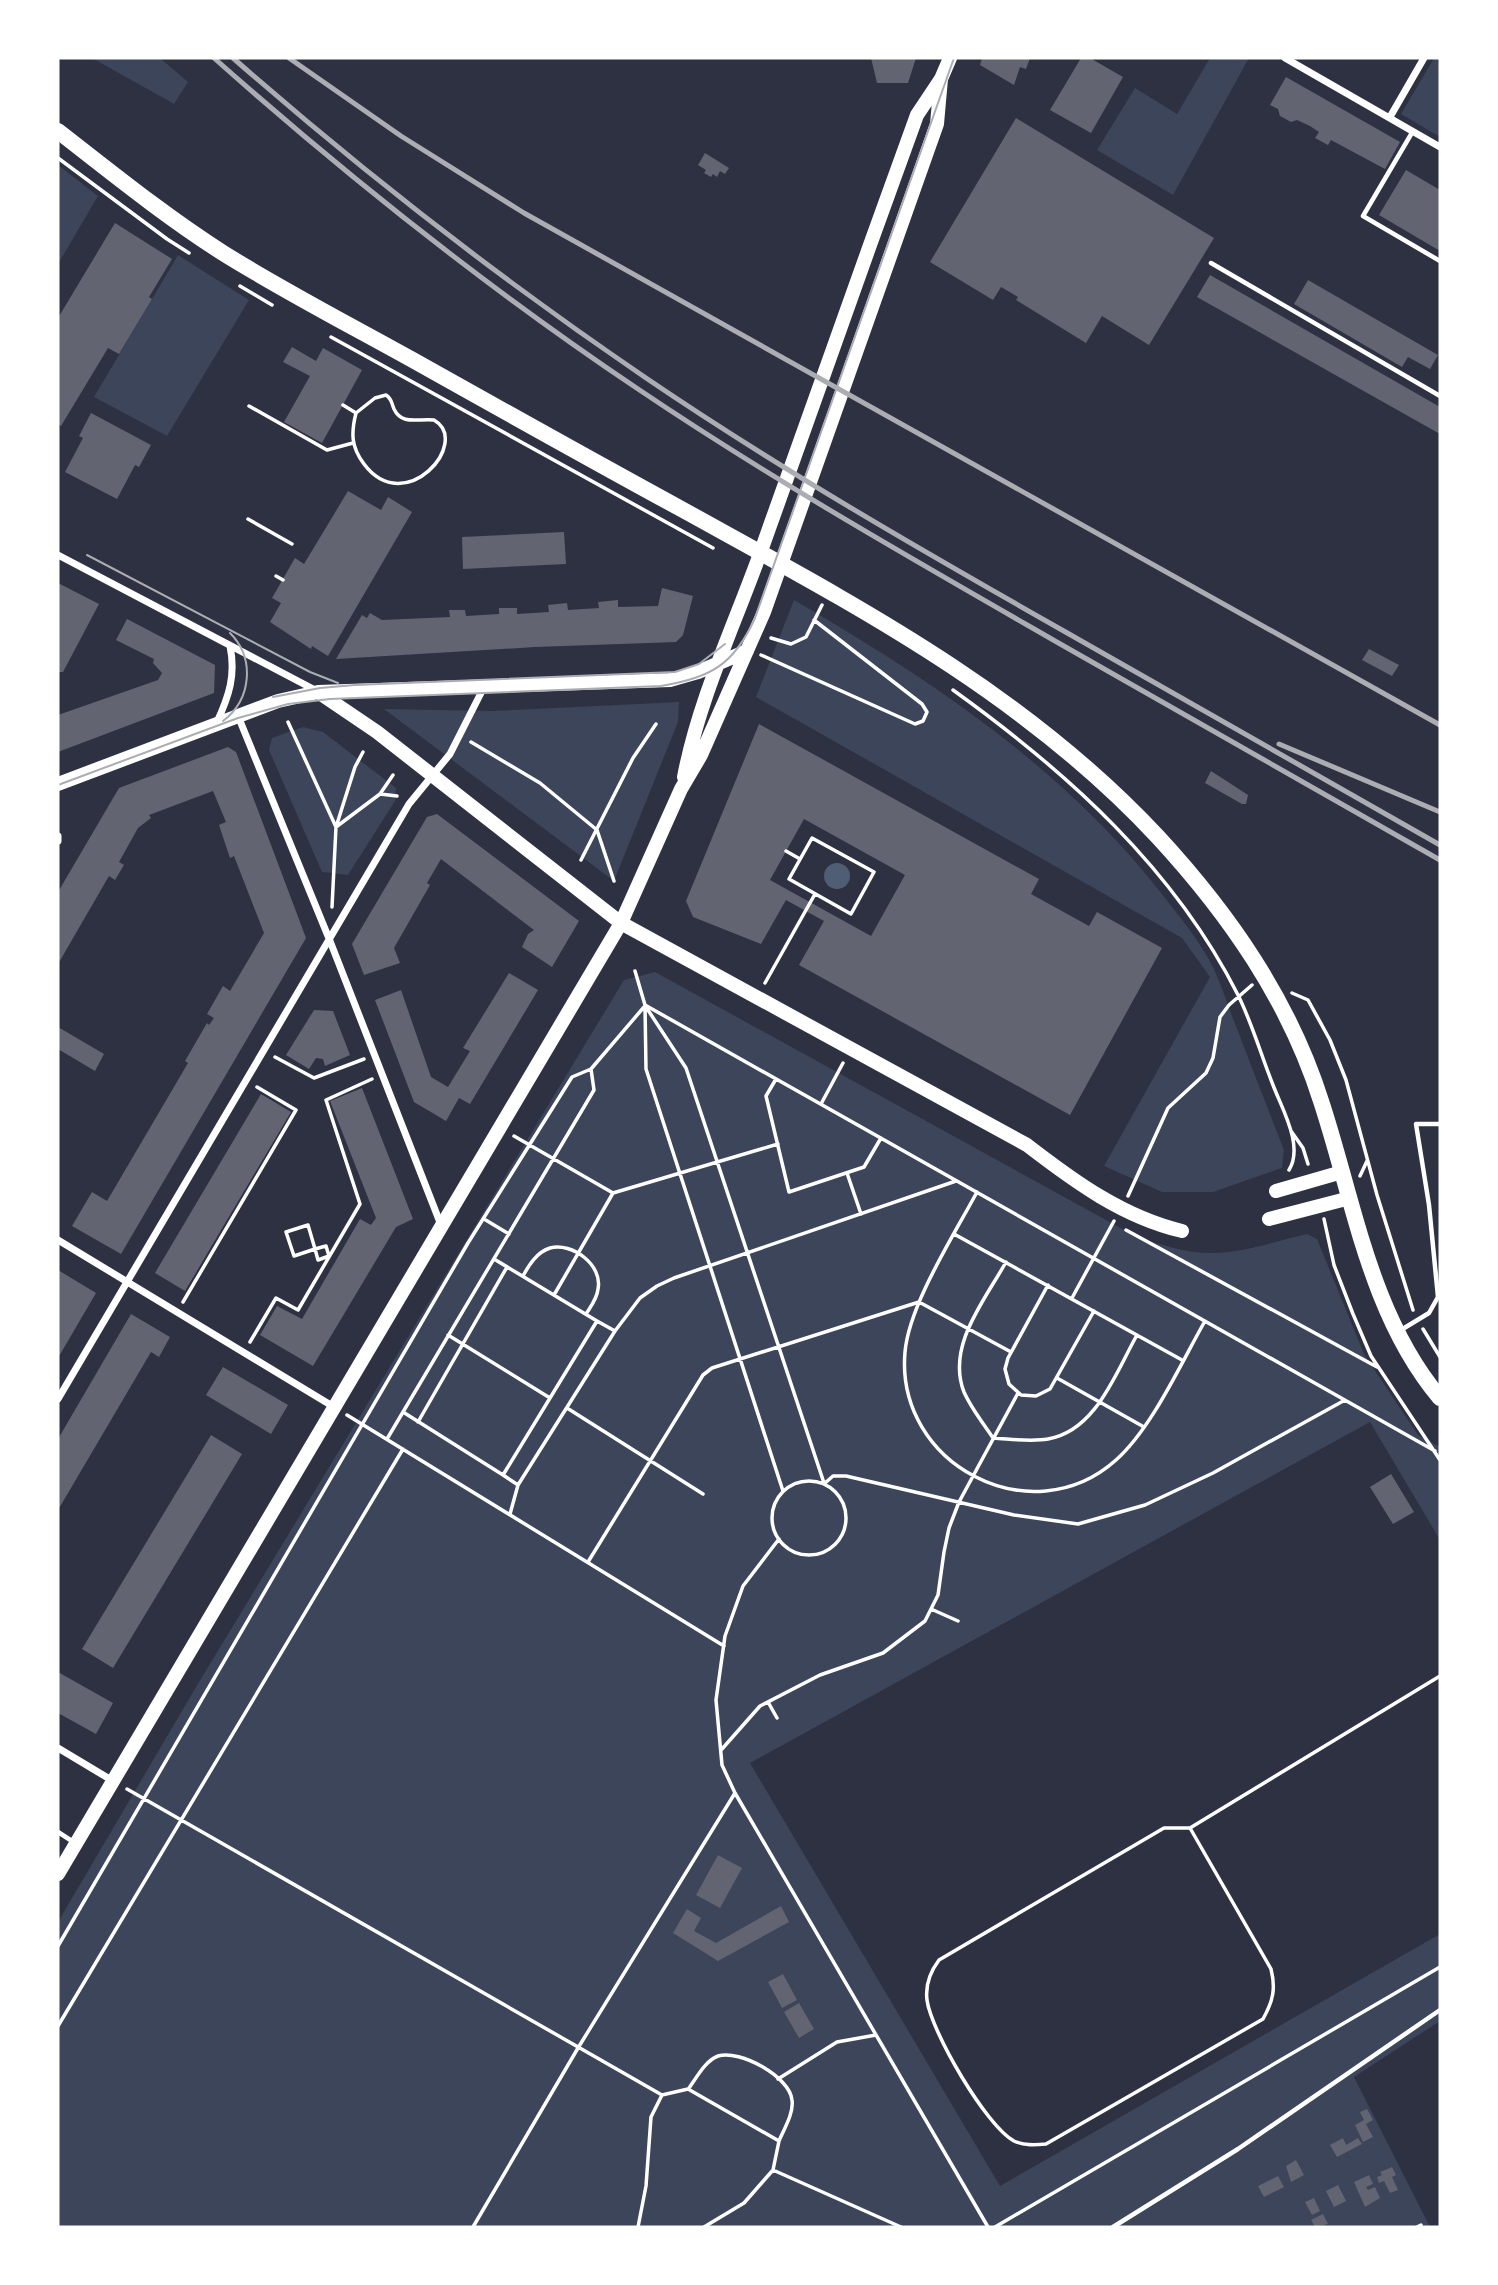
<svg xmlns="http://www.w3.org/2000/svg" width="1498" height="2285" font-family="Overpass,sans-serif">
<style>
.green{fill:#3c4559}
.water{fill:#4f5d75}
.building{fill:#626471;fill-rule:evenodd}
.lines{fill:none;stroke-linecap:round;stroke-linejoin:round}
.path{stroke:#fff;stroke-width:3.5}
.service{stroke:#fff;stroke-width:4.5}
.minor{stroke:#fff;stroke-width:7}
.secondary{stroke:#fff;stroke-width:14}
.primary{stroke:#fff;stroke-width:16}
.tram{stroke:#abadb3;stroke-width:2}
.rail{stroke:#abadb3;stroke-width:5}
</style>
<rect width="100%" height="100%" fill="#2d3142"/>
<!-- green -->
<path class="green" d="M92,58H160L188,82L174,104Z
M1210,58H1249L1173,195L1097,150L1135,88L1177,114Z
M1434,58H1440V137L1401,114Z
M58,165L98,196L58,264Z
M178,255L249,300L167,436L94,397Z
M794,600C930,679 1064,768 1161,893C1180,917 1199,940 1213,967C1222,986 1228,1007 1236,1026C1252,1068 1268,1109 1284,1150L1282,1168L1213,1192H1162L1104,1166L1210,977L1182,938L756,697Z
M679,702L678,722L614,881L384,709L492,711Z
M303,727L323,732L396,788L395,801L348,875L322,872L269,750L272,738Z
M655,972L1137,1237C1161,1245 1186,1253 1211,1253C1243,1253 1276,1241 1307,1234L1317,1239L1364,1354L1418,1435L1440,1447V1540L1370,1422L750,1763L1000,2186L1440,1934V2021L1354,2077L1430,2227H58V1922L196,1687L624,980Z"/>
<!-- water -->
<path class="water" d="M824 876a13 13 0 1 1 26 0a13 13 0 1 1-26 0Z"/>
<!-- building -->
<path class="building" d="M871,58H916L908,83H877Z
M982,58H1030L1026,69L1020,67L1014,85L980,65Z
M1081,58H1090L1123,77L1091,133L1050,110Z
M1286,77L1400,142L1385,169L1331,140L1328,145L1315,138L1319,132L1310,126L1297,120L1291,122L1280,116L1278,109L1270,105Z
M1016,118L1214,238L1149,345L1102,316L1086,343L1016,300L1018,297L1001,287L993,300L930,262Z
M705,153L729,168L725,174L720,171L717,177L713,174L711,177L704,173L706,170L698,165Z
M1406,170L1440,190V251L1379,215Z
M115,223L172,259L149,297L152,299L119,354L108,348L61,426L58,424V318Z
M1210,275L1440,407V434L1197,297Z
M1308,280L1438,355L1430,369L1408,357L1402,367L1294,304Z
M292,347L316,361L323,348L362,370L322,443L284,422L310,376L283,362Z
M91,413L151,445L139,467L135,465L117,499L65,472L83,438L79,436Z
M348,491L381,510L388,497L412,512L328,656L312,646L311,649L270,622L281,603L272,598L295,558L304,564Z
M564,532L566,564L463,569L462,537Z
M58,583L99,604L63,672H58Z
M662,588L693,596L683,635L676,642L535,647L336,659L362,615L367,618L370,613L382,620L450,617L449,610H465L466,616L499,614V608H517V614L549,612L548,605L567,603L568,610L599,608L598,602L618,600V607L658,606Z
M127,619L215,665L214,693L58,752V715L158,680L162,673L153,663L154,659L116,640Z
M1369,649L1399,665L1392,676L1362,660Z
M759,724L1039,879L1031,894L1089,926L1097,912L1162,948L1070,1115L799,965L824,921L786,900L761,944L693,917L686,901ZM804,819L905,875L871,936L770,880Z
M228,747L236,752L306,938L121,1254L72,1226L92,1192L107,1201L188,1063L185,1061L207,1023L209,1025L214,1018L207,1014L223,986L230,991L264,933L234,856L230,858L219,825L226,822L213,791L149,815L151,818L138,828L119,862L124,865L115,880L109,876L58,964V892L119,788Z
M1211,771L1248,795L1246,804H1242L1205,783Z
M437,814L579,921L552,967L522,947L528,934L534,930L441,859L427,883L430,885L394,948L400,963L364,975L352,944L427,817Z
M509,973L538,990L470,1104L459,1098L446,1121L414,1102L375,1000L401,990L431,1077L448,1087L470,1051L463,1048Z
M314,1010L333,1011L350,1055L325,1066L323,1059L316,1058L309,1069L286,1055Z
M58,1027L104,1054L95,1071L58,1049Z
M362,1088L413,1219L396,1227L313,1366L260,1335L277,1306L302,1319L360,1219L371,1225L376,1218L330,1101Z
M261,1094L291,1112L185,1291L155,1273Z
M58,1270L96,1293L58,1358Z
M131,1314L170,1337L159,1357L151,1352L58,1510V1439Z
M223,1367L288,1405L271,1434L206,1395Z
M211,1435L242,1454L113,1668L82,1649Z
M1391,1474L1414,1512L1393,1524L1370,1487Z
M58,1672L113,1703L96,1734L58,1713Z
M718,1855L742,1868L720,1908L696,1895Z
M781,1906L789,1922L718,1961L673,1933L687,1909L701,1918L694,1931L716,1943Z
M783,1974L797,2000L782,2008L768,1982Z
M799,2003L814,2029L799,2038L784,2012Z
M1367,2109L1373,2120L1366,2124L1373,2137L1363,2142L1355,2125L1364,2120L1360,2112Z
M1343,2138L1346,2145L1358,2138L1362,2144L1337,2157L1330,2145Z
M1296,2160L1304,2175L1291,2182L1286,2166Z
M1392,2167L1396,2175L1392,2177L1398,2190L1390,2193L1384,2181L1379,2183L1377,2177L1382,2175L1380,2172Z
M1369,2175L1373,2184L1366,2187L1368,2190L1375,2187L1380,2198L1365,2207L1354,2182Z
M1278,2176L1284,2187L1264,2197L1258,2186Z
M1338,2185L1346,2201L1334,2207L1326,2191Z
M1314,2198L1320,2211L1312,2215L1305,2202Z
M1323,2214L1328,2224L1315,2227L1311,2220Z"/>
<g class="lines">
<!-- path -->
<path class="path" d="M58,158L167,239L189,253
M240,286L272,305
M331,337L713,548
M386,395C392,399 391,402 394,409C402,426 419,418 434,420C472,442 405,519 364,464C351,447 351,433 356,413L375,398Z
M343,405L356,413
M249,406L327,450L353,443
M248,519L292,544
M276,576L283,580
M771,638L791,644L806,637L822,605
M761,655L915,724L923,721L927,712L922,704L814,620
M953,690C1067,772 1174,868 1238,995C1252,1023 1261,1055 1273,1085C1282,1109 1304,1146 1289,1170
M288,722L336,827L380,794L397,796
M471,742L540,783L597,830L614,881
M380,794L393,775
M812,838L874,872L851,914L789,879Z
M786,851L800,859
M581,860L633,758L656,724
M332,907L336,827L355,767L363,752
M635,971L645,1005L646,1069L783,1491
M765,983L815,894
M1292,993L1308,1000L1330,1040L1346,1080L1377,1195L1413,1310
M645,1005L1435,1451
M646,1007L686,1068L824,1483
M275,1057L314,1078L364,1059
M776,1079L766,1096L789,1192L864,1167L881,1138
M821,1104L843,1063
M1291,1131L1303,1148L1308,1164
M514,1136L613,1193
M847,1173L861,1214
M1360,1176L1367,1161
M977,1192C954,1235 909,1305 905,1352C895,1464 1031,1536 1116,1460C1152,1428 1181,1363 1205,1321
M1128,1196L1168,1108L1206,1073L1213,1058L1220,1017L1229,1005L1252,985
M484,1219L509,1234
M1324,1219L1334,1265L1353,1314L1371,1356L1440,1460
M308,1225L315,1249L294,1256L286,1232Z
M1126,1230L1377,1367
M954,1234L1182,1360
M326,1246L329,1256L318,1260L315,1249Z
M1006,1262C985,1300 946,1346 964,1392C971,1408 983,1423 993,1438C1011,1439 1030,1442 1048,1439C1096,1431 1116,1372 1137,1335
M523,1276C529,1265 537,1252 550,1248C572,1242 603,1265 598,1289C597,1299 591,1306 586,1314
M1048,1285L1008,1358L1005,1369L1009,1384L1021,1395L1036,1396L1050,1389L1094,1311
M554,1295L613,1193L778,1144
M1072,1298L1114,1221
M183,1302L296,1110L257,1087
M597,1321L615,1331
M1423,1329L1440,1357
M448,1335L550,1398
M250,1342L276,1298L298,1310L360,1204L326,1100L372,1079
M1057,1378L1144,1427
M567,1408L703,1494
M403,1412L503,1475L597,1321L494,1259
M347,1415L724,1646
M418,1422L507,1267
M387,1439L594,1090L591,1069L644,1007
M503,1475L518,1485L615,1331L640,1298L657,1286L674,1278L956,1181
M772 1518a37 37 0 1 1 74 0a37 37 0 1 1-74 0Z
M824,1484L833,1476H846L1014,1515L1078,1524L1145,1505L1213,1473L1345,1400
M510,1514L518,1485
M779,1539L743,1586L725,1636L716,1700L722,1765L735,1793L988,2227
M588,1562L703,1375L712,1368L919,1302L1011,1352
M931,1609L958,1621
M768,1702L777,1718
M722,1749L760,1706L820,1675L883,1653L925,1621L938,1595L944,1552L949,1528L959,1502L1018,1393
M127,1789L662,2095L688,2089L779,2141L773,2170L901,2227
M1190,1828L1271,1969C1276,1989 1273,2001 1263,2019L1046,2144C1036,2145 1024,2146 1014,2141C986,2126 931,2031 927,2000C925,1984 930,1972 939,1960L1164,1828H1190L1440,1676
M58,1946L468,1243L572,1077L591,1069
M58,2026L403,1449
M778,2079L837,2042L876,2035
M689,2088C697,2077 705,2061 718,2056C740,2049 790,2077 792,2100C794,2113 784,2129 779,2141
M473,2227L578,2048L735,1793
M638,2227L646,2186L651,2117L662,2095
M704,2227L744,2203L773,2170
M995,2227L1440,1967
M1417,2227L1421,2225"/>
<!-- service -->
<path class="service" d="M1413,131L1363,216L1440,261
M1211,263L1440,396
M1401,1330L1429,1313L1438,1297L1429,1205L1416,1124H1440
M58,1832L75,1843
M1113,2227L1238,2149L1440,2010"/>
<!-- minor -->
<path class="minor" d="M1285,58L1440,147
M1390,117L1424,58
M58,555L317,691
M238,716L330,941L441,1225
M217,722C229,696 236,675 230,646
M58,836V841
M58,1240L334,1407
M58,1399L409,804L450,754L484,687
M58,1748L113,1781"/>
<!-- secondary -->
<path class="secondary" d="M318,692L377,732L621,923L1027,1145C1075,1182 1123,1217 1182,1231
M684,777C699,699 734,626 761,551C813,406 864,260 917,115L941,79L950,58
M58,784L278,701L318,692L670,680L698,672L747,651
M1276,1191L1342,1172
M1269,1219L1350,1198
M58,1874L621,923L681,789L701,755L764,612L937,124L941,79"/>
<!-- primary -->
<path class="primary" d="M58,131C112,173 165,216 223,253C284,291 348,324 411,359C502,410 593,461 685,511C855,605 1023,692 1158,837C1229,914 1289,1000 1321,1101C1354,1201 1370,1315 1440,1398"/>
<!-- tram -->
<path class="tram" d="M87,555L310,672L338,683
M273,697L320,688L355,685L675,672L699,664L725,644
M223,721C252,699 255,658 230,633
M58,785L238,718L288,704L330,699L661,686C710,678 734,665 755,618L954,58"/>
<!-- rail -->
<path class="rail" d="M214,58C348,177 489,289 638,389C773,480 914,560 1055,641C1184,714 1312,787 1440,860
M233,58C364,173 502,280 646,378C780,469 921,550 1062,630C1188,702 1314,774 1440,845
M289,58L401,136L524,213L1440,725
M1279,744L1440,812"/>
</g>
<!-- border -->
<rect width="1498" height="2285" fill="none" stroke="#ffffff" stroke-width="119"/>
</svg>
